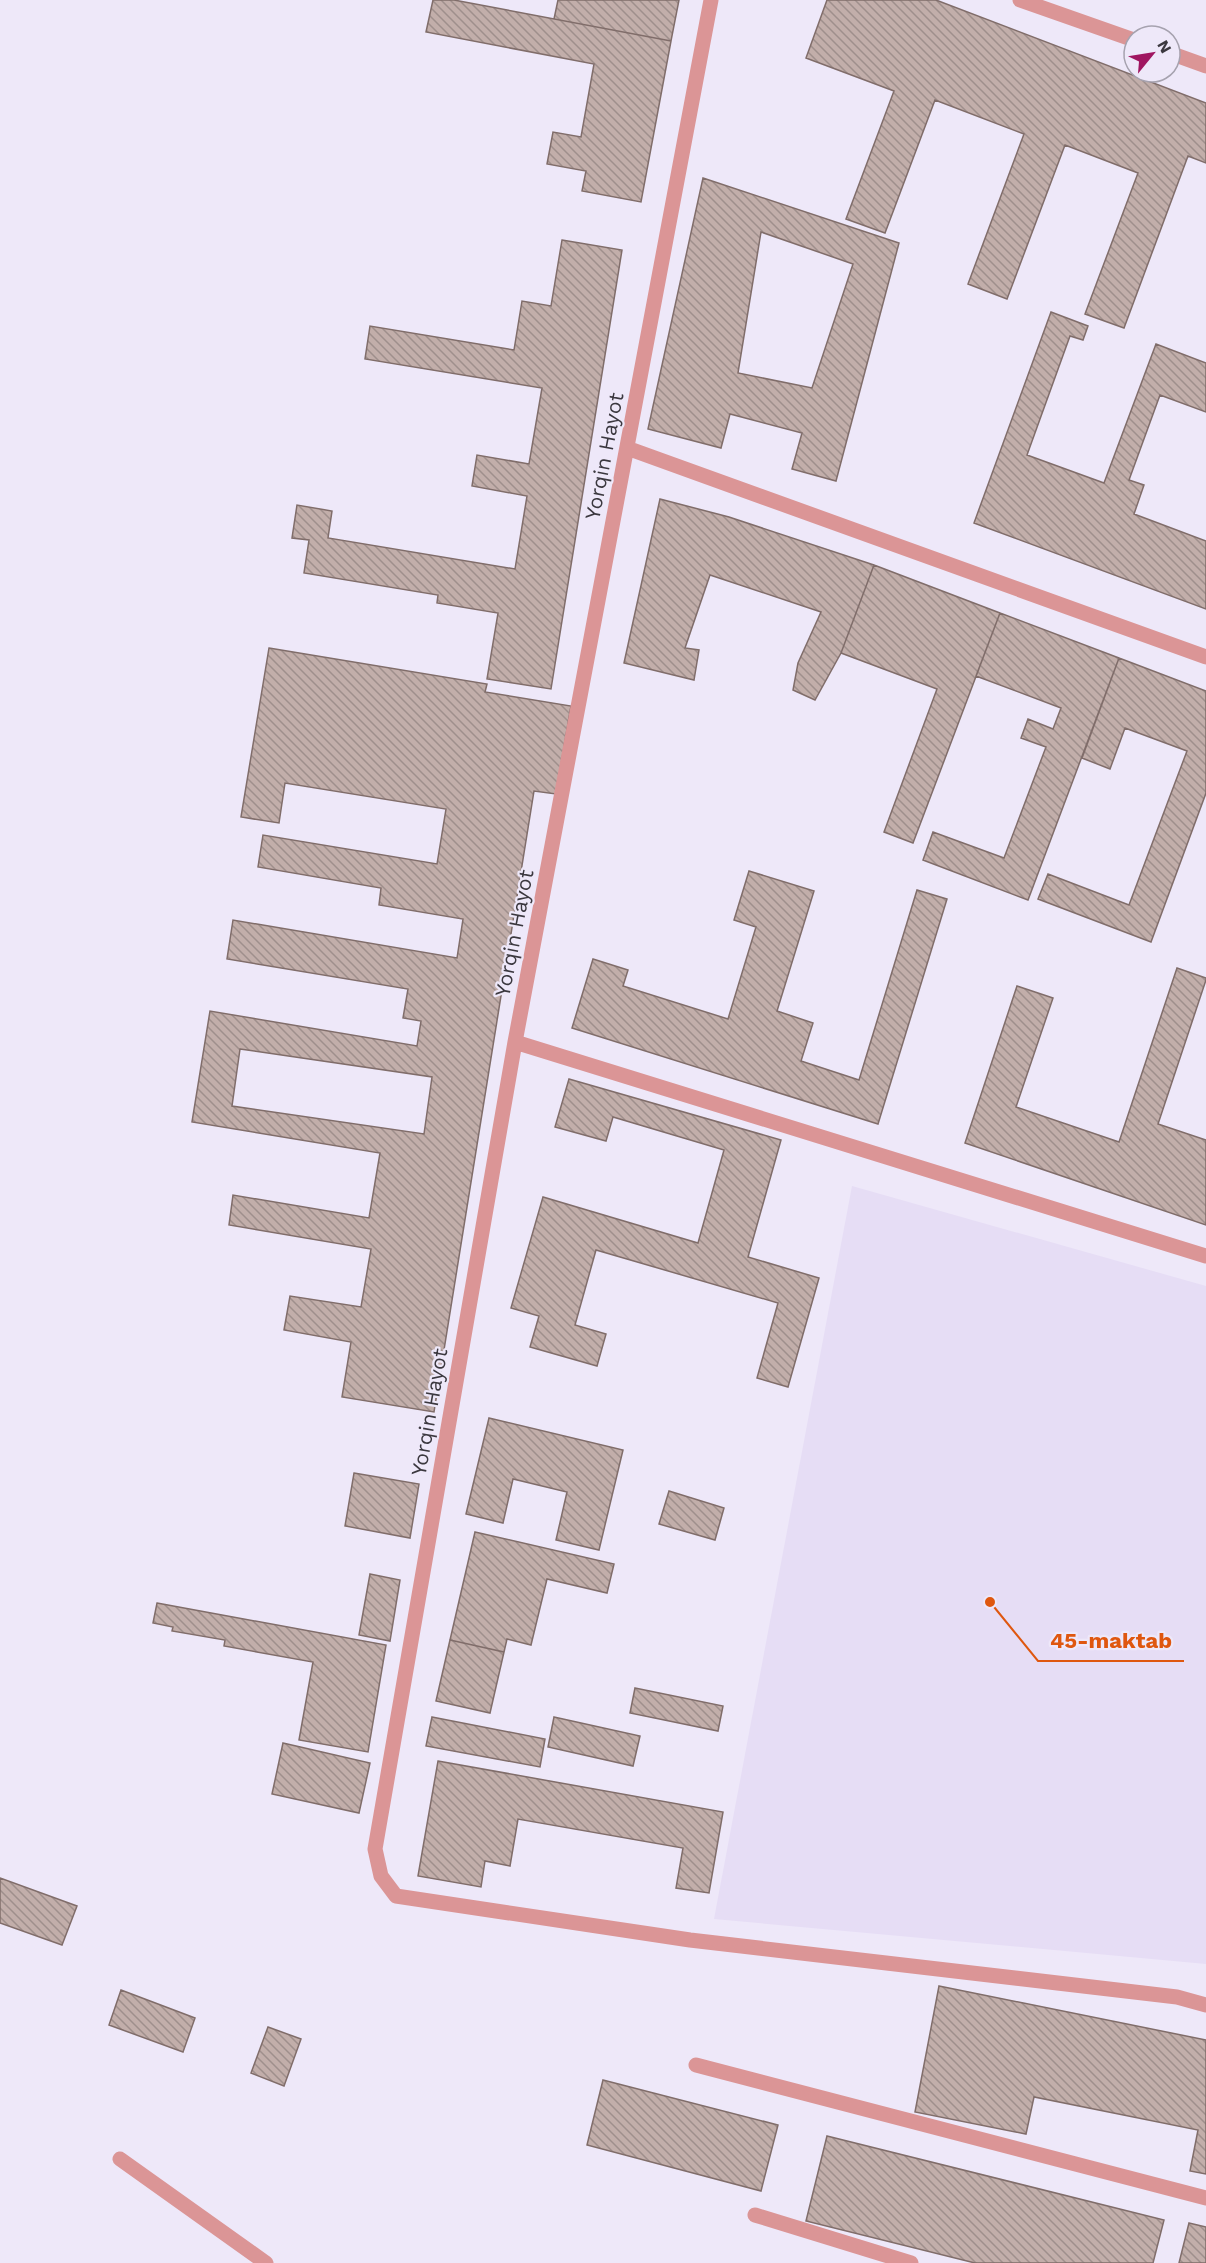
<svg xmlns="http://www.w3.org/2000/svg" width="1206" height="2263" font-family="'Work Sans',sans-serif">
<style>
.built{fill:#e6ddf5}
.building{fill:url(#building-back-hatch);stroke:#806d6a;stroke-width:1.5;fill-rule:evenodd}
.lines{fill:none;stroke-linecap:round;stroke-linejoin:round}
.lane{stroke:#db9596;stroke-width:15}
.street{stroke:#db9596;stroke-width:15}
.labels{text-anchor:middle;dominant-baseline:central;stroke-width:4.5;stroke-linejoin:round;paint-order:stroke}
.street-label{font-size:21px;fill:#3b383f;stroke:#eee8f9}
.leader{fill:none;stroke:#df570f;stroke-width:2}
.callout-dot{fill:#df570f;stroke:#eee8f9;stroke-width:2}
.callout-label{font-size:22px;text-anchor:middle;font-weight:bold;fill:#df570f;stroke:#eee8f9;stroke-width:4.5;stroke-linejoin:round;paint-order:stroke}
</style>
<defs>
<pattern id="building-back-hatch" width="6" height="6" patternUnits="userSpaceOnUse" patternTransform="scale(1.5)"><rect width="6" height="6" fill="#c2aeaa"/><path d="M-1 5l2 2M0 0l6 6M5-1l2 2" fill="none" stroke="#9f8f8c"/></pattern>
</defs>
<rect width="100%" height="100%" fill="#eee8f9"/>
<!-- built -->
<path class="built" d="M852,1186L1206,1286V1964L714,1919Z"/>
<!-- building -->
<path class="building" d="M433,0H454L671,41L641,202L582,191L586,171L547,164L553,132L581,137L594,64L426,32Z
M558,0H679L671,41L554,19Z
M827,0H936L1206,103V163L1188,156L1124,328L1085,314L1138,173L1065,145L1007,299L968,284L1024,134L935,100L885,233L846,219L894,91L806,58Z
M703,178L899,243L836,481L792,469L802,433L730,414L721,448L648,429ZM761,232L853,264L812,388L738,373Z
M562,240L622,250L551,689L487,679L498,613L437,603L438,595L304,573L309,540L292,538L297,505L332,511L328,538L515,569L527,496L472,486L477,455L529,464L542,388L365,359L370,326L514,350L522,301L551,306Z
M1051,312L1088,326L1083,340L1070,336L1027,455L1104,483L1156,344L1206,363V412L1160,395L1129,480L1144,485L1134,514L1206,541V609L974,523Z
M660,499L729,517L874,565L841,653L815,700L793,690L798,663L821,612L710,575L685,648L699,650L694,680L624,663Z
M874,565L1000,613L913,843L884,832L937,689L841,653Z
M1000,613L1119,658L1028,900L923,860L933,832L1004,858L1046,747L1021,738L1028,719L1053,729L1061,708L976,676Z
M269,648L487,684L485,692L571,706L556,794L534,791L434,1412L342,1397L351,1342L284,1330L290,1296L361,1307L371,1249L229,1225L233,1195L369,1218L380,1153L192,1122L210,1011L417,1046L421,1021L403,1018L408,989L227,959L233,920L457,958L463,919L379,905L381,888L258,867L263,835L437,864L446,809L285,783L279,823L241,817ZM240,1049L432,1077L424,1134L232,1106Z
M1119,658L1206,691V793L1151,942L1038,899L1048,874L1129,905L1187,751L1125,728L1110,769L1082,758Z
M749,871L814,891L777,1011L813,1023L801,1061L859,1080L917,890L947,899L878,1124L572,1028L593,959L628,970L623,986L728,1019L756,927L734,920Z
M1177,968L1206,978V980L1158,1124L1206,1140V1225L965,1143L1017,986L1053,998L1016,1107L1119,1142Z
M569,1079L781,1140L748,1257L819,1278L788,1387L757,1378L778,1303L596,1250L575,1325L606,1334L597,1366L530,1347L539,1316L511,1308L543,1197L698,1243L724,1150L613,1117L606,1141L555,1127Z
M489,1418L623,1450L599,1550L556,1540L567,1492L513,1479L503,1523L466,1514Z
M354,1473L419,1484L410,1538L345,1526Z
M669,1491L724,1508L715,1540L659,1524Z
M475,1532L614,1564L607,1593L547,1579L531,1645L507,1639L504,1652L450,1640Z
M370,1574L400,1580L390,1641L359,1635Z
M157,1603L386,1645L368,1752L299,1740L313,1662L224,1646L225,1640L172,1631L173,1627L153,1623Z
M450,1640L504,1652L490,1713L436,1701Z
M635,1688L723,1706L718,1731L630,1713Z
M432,1717L545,1739L540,1767L426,1746Z
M554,1717L640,1736L633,1766L548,1747Z
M283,1743L370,1763L359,1813L272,1794Z
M438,1761L723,1812L709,1893L676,1888L683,1848L518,1819L510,1866L485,1861L481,1887L418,1876Z
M0,1878L77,1906L62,1945L0,1923Z
M939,1986L1206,2040V2174L1190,2171L1198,2130L1034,2097L1026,2134L915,2112Z
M121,1990L195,2018L183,2052L109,2025Z
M268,2027L301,2039L284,2086L251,2073Z
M603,2080L778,2125L761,2191L587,2145Z
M827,2136L1164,2220L1153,2263H975L806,2221Z
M1189,2223L1206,2227V2263H1179Z"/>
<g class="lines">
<!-- lane -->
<path class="lane" d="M696,2065L1206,2198
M120,2159L266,2263
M755,2215L911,2263"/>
<!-- street -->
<path class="street" d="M711,0L515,1042L375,1849L381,1876L396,1896L690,1940L1177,1997L1206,2005
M1020,0L1134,40
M1170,53L1206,66
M627,448L1206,657
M515,1042L1206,1256"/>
</g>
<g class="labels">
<!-- street labels -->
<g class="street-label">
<text transform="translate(604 456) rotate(-79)">Yorqin Hayot</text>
<text transform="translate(514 933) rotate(-79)">Yorqin Hayot</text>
<text transform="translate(429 1412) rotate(-80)">Yorqin Hayot</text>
</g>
</g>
<!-- callouts -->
<path class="leader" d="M990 1602L1038 1661H1184"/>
<circle class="callout-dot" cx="990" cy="1602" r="6"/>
<g class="callout-label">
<text x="1111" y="1648">45-maktab</text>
</g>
<!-- north arrow -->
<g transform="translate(1152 54) rotate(60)"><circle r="28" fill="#eee8f9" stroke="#a6a2af" stroke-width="1.5"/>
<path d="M0-4.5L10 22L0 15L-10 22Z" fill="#a01661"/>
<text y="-9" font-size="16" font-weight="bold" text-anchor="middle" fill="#3b383f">N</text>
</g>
</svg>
